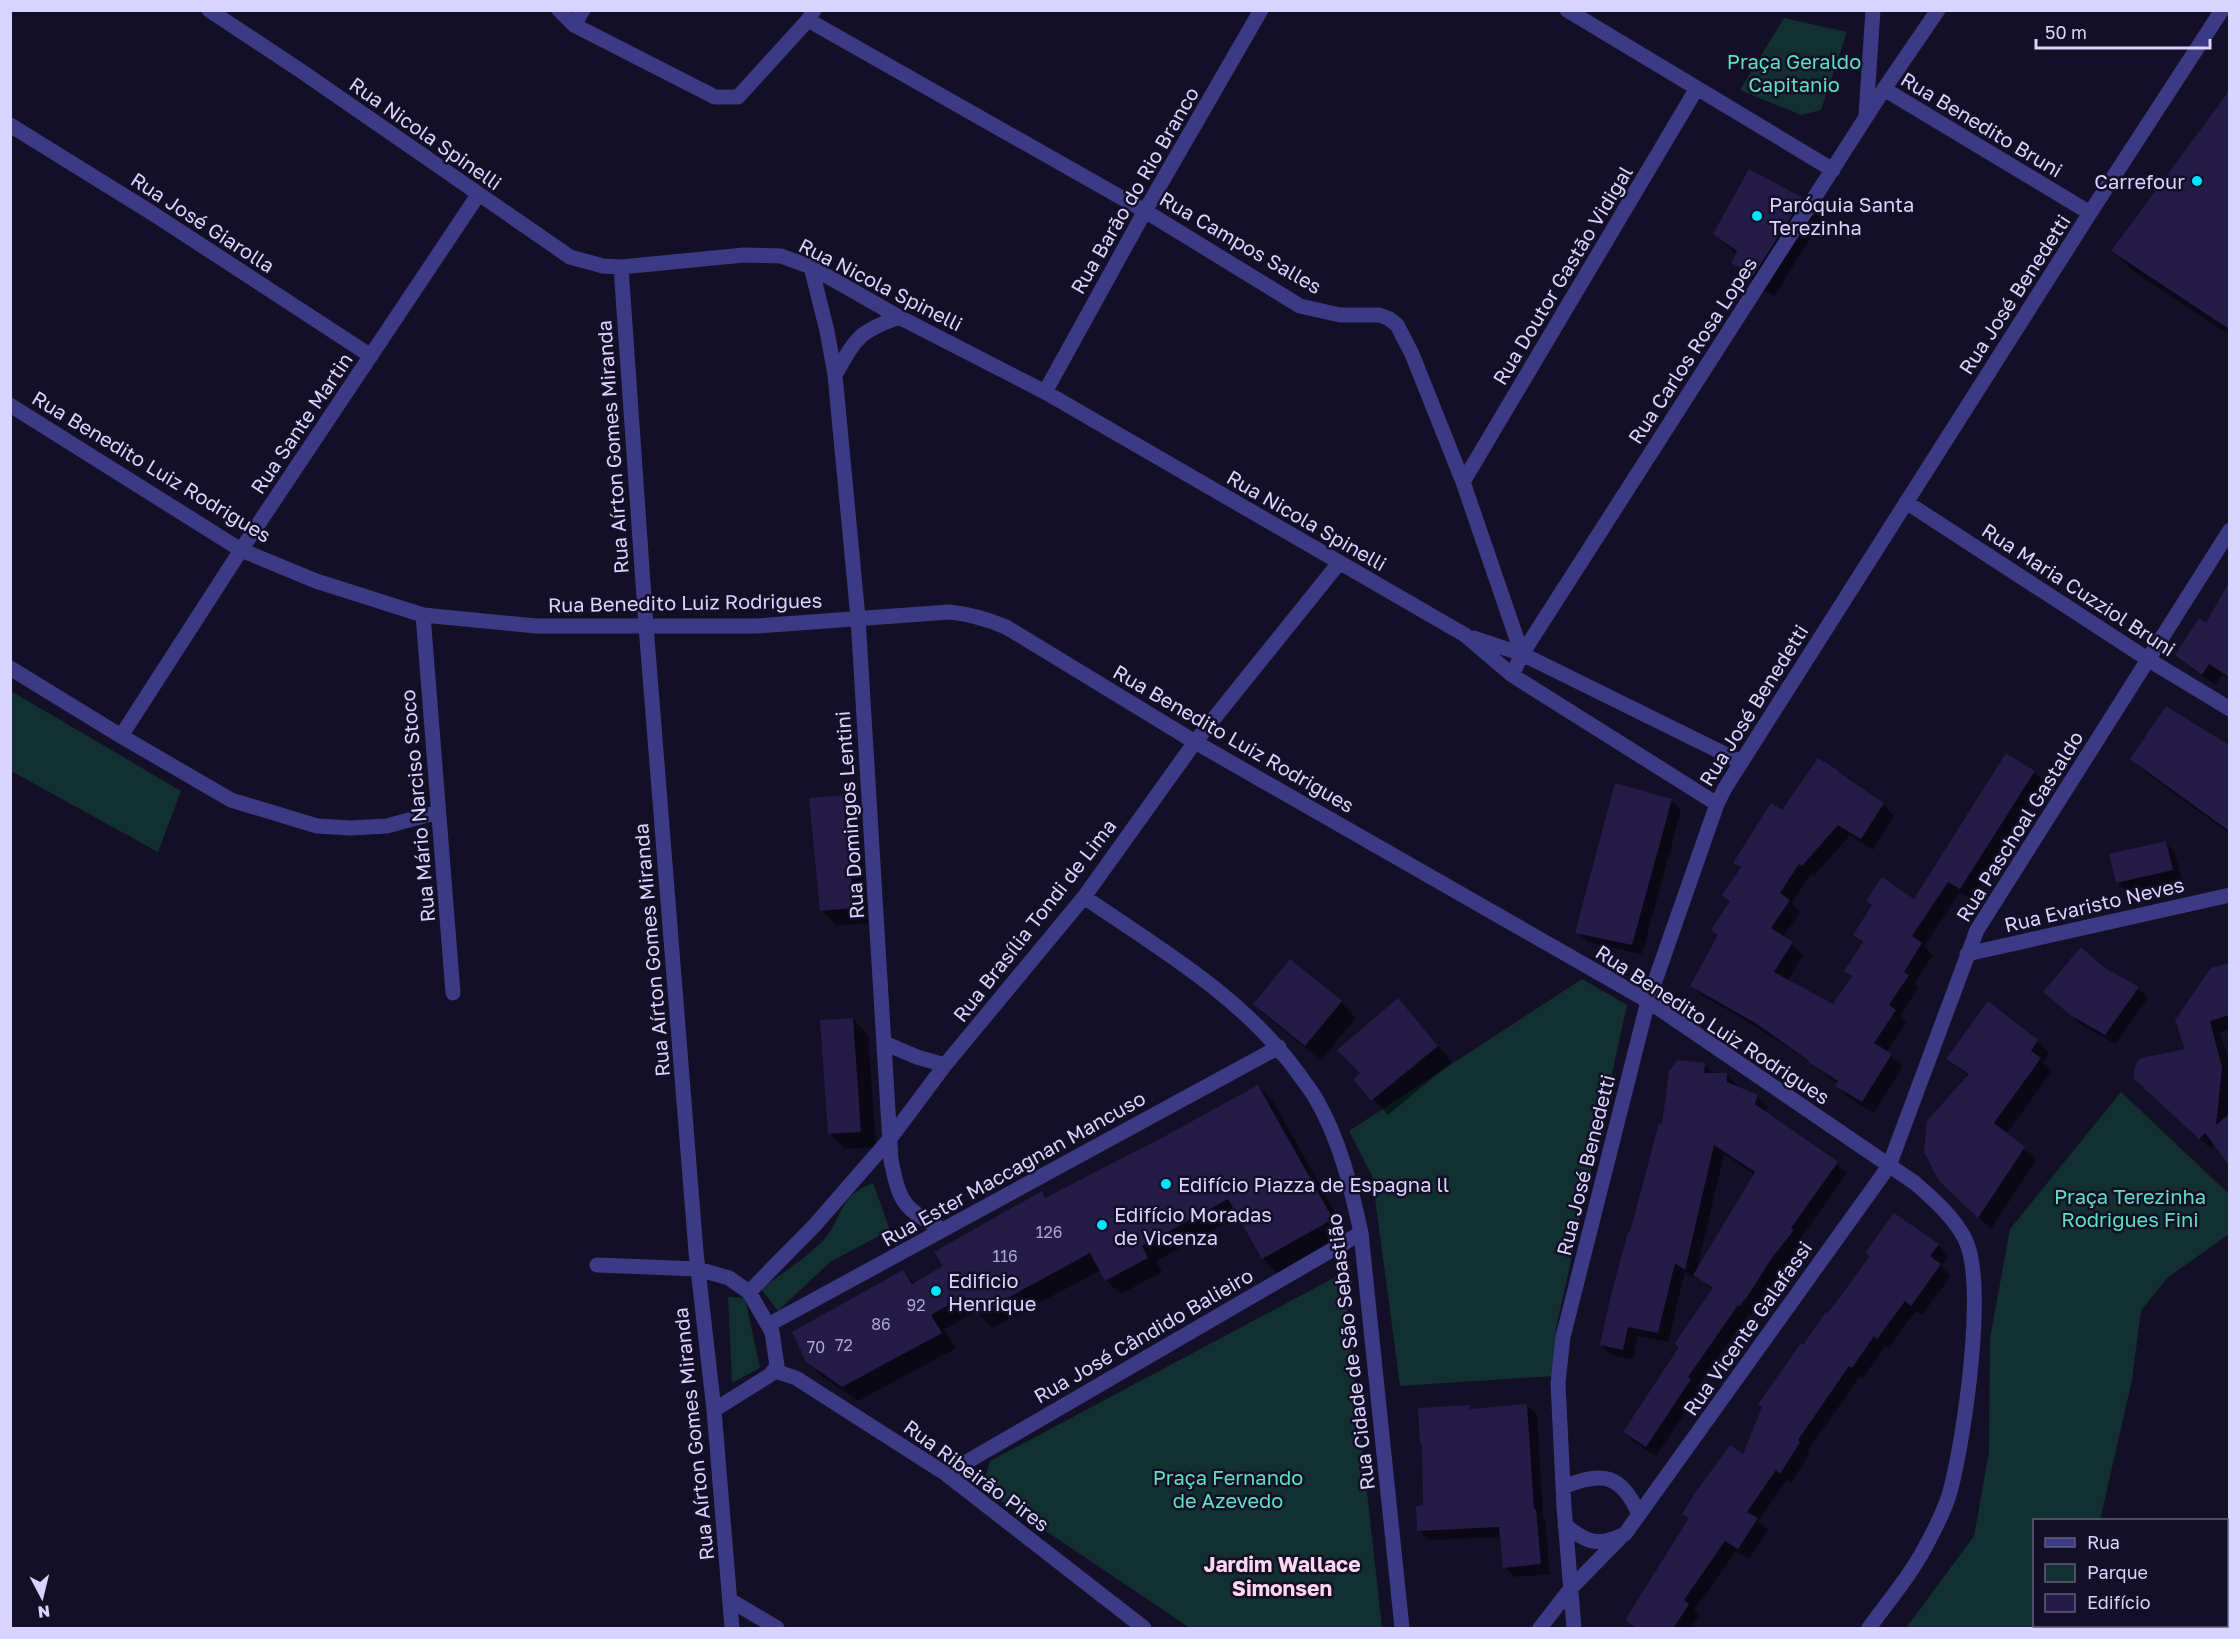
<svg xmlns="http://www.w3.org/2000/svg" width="2240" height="1639" font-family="'Golos Text',sans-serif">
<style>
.green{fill:#12302f}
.shadow{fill:#0007;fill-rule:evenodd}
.building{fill:#241b47}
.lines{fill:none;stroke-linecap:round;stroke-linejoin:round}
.minor{stroke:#3d3a85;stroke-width:15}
.tertiary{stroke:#3d3a85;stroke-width:15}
.poi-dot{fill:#00e5ff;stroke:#130f26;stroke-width:2}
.labels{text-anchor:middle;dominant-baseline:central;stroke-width:5;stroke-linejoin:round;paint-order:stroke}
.number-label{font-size:16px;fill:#aca6d1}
.park-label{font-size:20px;fill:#5fe0c0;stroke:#130f26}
.street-label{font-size:20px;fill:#d9d4ff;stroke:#130f26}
.poi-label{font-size:20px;fill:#d9d4ff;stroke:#130f26;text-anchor:start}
.neighbourhood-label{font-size:21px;font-weight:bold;fill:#ffd6f0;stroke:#130f26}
</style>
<rect width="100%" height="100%" fill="#130f26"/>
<!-- green -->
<path class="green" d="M1784,18L1847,32L1821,110L1801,115L1740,90Z
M11,691L181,791L158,852L11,771Z
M1582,979L1627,1005L1556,1329L1554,1376L1400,1386L1372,1176L1349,1131Z
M2121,1092L2229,1194V1234L2167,1278L2141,1311L2132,1380L2100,1520H2034V1626H2057L2056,1628H1906L1974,1536L1989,1452L1990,1338L2010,1229Z
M873,1183L890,1230L830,1262L778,1311L761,1289C781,1274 804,1259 822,1242C843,1220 837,1196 873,1183Z
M1343,1273L1382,1628H1190L982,1488L990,1461Z
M728,1297L745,1298L760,1368L732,1383Z"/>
<!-- shadow -->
<path class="shadow" d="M2220,106L2230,112V335L2134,272L2113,251Z
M1802,199L1822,220L1774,296L1753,283L1733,263L1737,255L1715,233Z
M2218,604L2230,611V680L2222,675L2215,685L2189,666L2177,655L2206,625Z
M2167,708L2230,747V834L2148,774L2132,759Z
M1818,760L1838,772L1846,779L1883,804L1894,816L1873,850L1850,835L1814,876L1811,874L1792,903L1800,912L1783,937L1803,955L1787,981L1834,1006L1853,978L1846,971L1863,944L1855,935L1914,901L2034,772L2045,783L1972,899L1960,892L1924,946L1933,955L1915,983L1919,987L1900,1016L1906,1022L1886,1052L1903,1066L1874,1113L1848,1097L1837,1086L1838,1084L1788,1047L1732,1012L1704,997L1692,986L1719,936L1731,902L1741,869L1735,863L1783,812Z
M843,796L858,812L868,923L837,926L821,910Z
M1671,800L1681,810L1642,954L1587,942L1577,932Z
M2165,842L2175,853L2182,880L2127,892L2117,882Z
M2230,965V1029L2220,1032L2230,1064V1161L2215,1144L2211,1149L2146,1089L2187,1050L2211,971Z
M2105,969L2138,989L2148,998L2115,1044L2082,1025L2055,1002Z
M1398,1000L1452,1062L1388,1115L1355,1079L1362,1073Z
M1341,1002L1356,1018L1321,1060L1270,1019L1255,1004Z
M853,1019L868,1035L876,1147L845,1149L830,1134Z
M2037,1041L2049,1053L2043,1062L2052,1071L2006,1134L2036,1160L1991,1229L1953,1193L1969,1077L1948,1058Z
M1705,1065L1714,1074L1726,1075L1737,1085L1736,1088L1758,1097L1768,1107L1766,1113L1837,1164L1847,1173L1800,1239L1803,1241L1781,1270L1761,1302L1751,1315L1749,1314L1697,1387L1700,1390L1656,1456L1634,1442L1624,1432L1680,1348L1676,1344L1713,1290L1695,1275V1278L1685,1272L1668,1342L1638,1336L1633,1359L1611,1355L1601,1345L1631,1234L1663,1126ZM1724,1154L1755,1175L1697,1269Z
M1258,1087L1273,1101L1347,1234L1277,1273L1263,1258L1239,1216L1156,1261L1162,1272L1121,1294L1106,1280L1101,1270L992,1328L976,1311L944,1330L956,1348L858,1401L823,1377L807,1362L903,1272L915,1284L945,1266L1041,1193L1047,1199Z
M1938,1245L1948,1256L1941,1266L1951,1276L1922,1315L1916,1311L1888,1348L1885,1346L1863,1378L1860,1376L1807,1452L1809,1454L1791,1483L1787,1480L1758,1521L1768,1530L1749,1559L1736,1551L1694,1610L1699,1615L1691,1628H1636L1627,1620L1690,1520L1684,1513L1743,1456L1804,1347L1828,1315Z
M1527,1405L1537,1415L1543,1518L1545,1520L1550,1574L1515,1577L1505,1567L1502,1537L1429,1540L1419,1530L1425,1507L1423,1445L1421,1443L1469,1407L1473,1410Z"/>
<!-- building -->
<path class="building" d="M2229,91V329L2111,251Z
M1749,169L1803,198L1753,276L1731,263L1737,251L1713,234Z
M2229,582V677L2209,664L2202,675L2175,655L2199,618L2206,623Z
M2166,706L2229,745V831L2130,759Z
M2006,753L2035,771L1960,889L1948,882L1912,936L1922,943L1904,972L1909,975L1889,1005L1896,1010L1874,1043L1892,1054L1862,1102L1835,1086L1838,1081L1808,1062L1809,1061L1757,1024L1690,986L1718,935L1711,930L1730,901L1722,895L1741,867L1733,863L1771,803L1782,810L1818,758L1839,771L1838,772L1884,803L1861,839L1838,825L1802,866L1799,864L1780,893L1790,900L1771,928L1793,942L1774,972L1833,1004L1852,976L1844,971L1863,942L1853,935L1872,905L1866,901L1882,877L1914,899Z
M1615,783L1672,799L1632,945L1575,933Z
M843,795L854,908L820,911L809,798Z
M2166,841L2173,870L2116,883L2109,854Z
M2081,947L2105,968L2139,987L2105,1035L2070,1015L2043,992Z
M1290,959L1342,1001L1305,1046L1253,1004Z
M2229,963V1015L2210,1021L2222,1068L2216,1125L2229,1114V1165L2205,1133L2199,1139L2133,1078L2136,1063L2141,1058L2185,1049L2175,1020L2208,972L2211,968Z
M1398,998L1438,1046L1371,1101L1353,1079L1360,1073L1337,1050Z
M1988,1001L2038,1040L2031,1051L2041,1058L1994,1123L2025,1147L1978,1218L1939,1181L1924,1152L1927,1121L1969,1074L1946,1059Z
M853,1018L861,1132L828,1134L820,1020Z
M1678,1060L1705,1063L1704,1073H1727V1082L1758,1095L1755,1104L1838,1162L1791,1228L1794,1230L1771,1259L1751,1291L1740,1306L1738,1305L1688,1377L1691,1379L1646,1447L1623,1432L1679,1347L1674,1344L1713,1288L1693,1275L1755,1172L1714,1145L1685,1270L1675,1263L1658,1333L1628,1327L1623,1350L1600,1345L1610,1299L1628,1232H1630L1659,1123L1662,1124L1669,1071Z
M1258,1085L1333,1219L1262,1259L1228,1199L1142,1246L1148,1258L1105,1281L1090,1253L976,1315L964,1296L931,1315L942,1333L842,1387L806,1362L792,1332L903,1270L912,1284L943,1266L934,1252L1042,1191L1045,1198L1169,1134Z
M1894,1213L1939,1244L1930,1256L1941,1264L1911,1306L1905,1301L1877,1339L1874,1336L1852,1368L1849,1366L1798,1440L1800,1442L1780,1474L1776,1470L1747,1512L1758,1518L1738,1549L1725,1541L1684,1600L1689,1604L1673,1629H1638L1625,1620L1689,1518L1682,1514L1695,1493L1730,1445L1743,1454L1762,1407L1758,1404L1801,1343L1803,1345L1826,1312L1828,1313L1870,1256L1865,1253Z
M1527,1404L1534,1509H1536L1541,1564L1503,1568L1499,1527L1417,1531L1416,1506L1423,1505L1422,1444H1420L1418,1408L1470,1405V1409Z"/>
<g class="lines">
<!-- minor -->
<path class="minor" d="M209,10L304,73L570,257L603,266L621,267L744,255L781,256L811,267L899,317L1045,392L1465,635L1512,675L1717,804
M559,10L574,25L715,97H738L808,20L814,10
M1567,10L1833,170
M808,20L1145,211L1300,306L1340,315H1379L1388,318L1397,325L1412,354L1463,482L1522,654L1512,675
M574,25L583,10
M1884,89L2090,213
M1866,115L1873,10
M10,125L152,213L371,356
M621,267L646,626L696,1252L714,1410L732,1628
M811,267L827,331L835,375L858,618L891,1160C900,1205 904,1208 943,1230
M835,375C856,338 858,332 899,317
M1045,392L1145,211L1261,10
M1463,482L1697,88
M1906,502L2149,660L2230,709
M423,615L453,993
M1474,638L1522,654L1741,762
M1522,654L1884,89L1938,10
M10,668L121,736L231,800L317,826L350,828L387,826L438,812
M121,736L241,550L478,195
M1084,897C1160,949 1243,997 1298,1073C1304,1082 1311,1090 1316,1099C1340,1140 1351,1187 1361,1233L1402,1628
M1967,954L2230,895
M1648,1001L1915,1183C1933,1199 1952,1215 1964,1237C1988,1280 1964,1438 1951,1488C1947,1505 1938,1523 1930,1538C1914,1571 1890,1599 1869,1628
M884,1043L917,1057L945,1065
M597,1265L698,1269L729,1278L749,1292L772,1332L777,1366L770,1375L714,1410
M749,1292L814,1226L889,1140L945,1065L1084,897L1195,742L1339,563
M768,1325L1279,1047
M775,1371L796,1378L946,1474L1144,1628
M946,1474L1361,1233
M1563,1487C1603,1471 1621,1474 1639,1514
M1565,1525C1587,1543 1598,1547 1625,1534L1889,1166L1977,930L2230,530
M2226,1595L2230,1586
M730,1600L777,1628
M1540,1628L1571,1588L1620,1538
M1574,1628L1564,1507L1558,1383L1563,1337L1648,1001L1717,804L1725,788L2090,213L2222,10
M2215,1628L2216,1626"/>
<!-- tertiary -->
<path class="tertiary" d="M10,405L241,550L316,581L423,615L536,626H757L949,612C970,614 987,619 1006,627L1195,742L1648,1001"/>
</g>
<!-- markers -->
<g class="poi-dot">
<circle cx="2197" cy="181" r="6"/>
<circle cx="1757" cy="216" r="6"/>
<circle cx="1166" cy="1184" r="6"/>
<circle cx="1102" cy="1225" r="6"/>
<circle cx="936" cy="1291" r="6"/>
</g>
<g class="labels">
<!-- number labels -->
<g class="number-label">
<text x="1049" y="1232">126</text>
<text x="1005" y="1256">116</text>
<text x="916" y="1305">92</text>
<text x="881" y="1324">86</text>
<text x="844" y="1345">72</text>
<text x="816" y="1347">70</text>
</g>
<!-- park labels -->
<g class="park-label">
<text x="1794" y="61">Praça Geraldo<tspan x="1794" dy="23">Capitanio</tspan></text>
<text x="2130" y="1196">Praça Terezinha<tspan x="2130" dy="23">Rodrigues Fini</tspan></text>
<text x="1228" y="1477">Praça Fernando<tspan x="1228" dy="23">de Azevedo</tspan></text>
</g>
<!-- street labels -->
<g class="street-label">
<text transform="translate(1982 124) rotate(31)">Rua Benedito Bruni</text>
<text transform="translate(426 133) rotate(35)">Rua Nicola Spinelli</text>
<text transform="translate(1134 190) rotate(-60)">Rua Barão do Rio Branco</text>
<text transform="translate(203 222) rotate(33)">Rua José Giarolla</text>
<text transform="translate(1241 242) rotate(30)">Rua Campos Salles</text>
<text transform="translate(1562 275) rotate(-59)">Rua Doutor Gastão Vidigal</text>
<text transform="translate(881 284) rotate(27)">Rua Nicola Spinelli</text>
<text transform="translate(2014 294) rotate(-57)">Rua José Benedetti</text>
<text transform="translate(1692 350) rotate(-57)">Rua Carlos Rosa Lopes</text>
<text transform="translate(301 423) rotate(-56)">Rua Sante Martin</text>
<text transform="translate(612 447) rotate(-94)">Rua Aírton Gomes Miranda</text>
<text transform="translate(152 466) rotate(31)">Rua Benedito Luiz Rodrigues</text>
<text transform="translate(1307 520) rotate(30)">Rua Nicola Spinelli</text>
<text transform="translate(2079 589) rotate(33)">Rua Maria Cuzziol Bruni</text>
<text transform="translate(685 602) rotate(-1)">Rua Benedito Luiz Rodrigues</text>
<text transform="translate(1753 705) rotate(-58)">Rua José Benedetti</text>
<text transform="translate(1234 738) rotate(30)">Rua Benedito Luiz Rodrigues</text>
<text transform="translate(417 806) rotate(-95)">Rua Mário Narciso Stoco</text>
<text transform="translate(849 815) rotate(-94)">Rua Domingos Lentini</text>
<text transform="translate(2019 826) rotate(-58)">Rua Paschoal Gastaldo</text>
<text transform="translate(2094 904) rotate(-13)">Rua Evaristo Neves</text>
<text transform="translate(1034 920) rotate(-52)">Rua Brasília Tondi de Lima</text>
<text transform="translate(651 950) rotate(-95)">Rua Aírton Gomes Miranda</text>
<text transform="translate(1713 1024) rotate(33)">Rua Benedito Luiz Rodrigues</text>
<text transform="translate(1585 1165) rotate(-76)">Rua José Benedetti</text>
<text transform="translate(1013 1168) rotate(-29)">Rua Ester Maccagnan Mancuso</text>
<text transform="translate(1747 1328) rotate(-55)">Rua Vicente Galafassi</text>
<text transform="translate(1143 1335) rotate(-30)">Rua José Cândido Balieiro</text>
<text transform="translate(1350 1352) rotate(-97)">Rua Cidade de São Sebastião</text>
<text transform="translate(693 1434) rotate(-96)">Rua Aírton Gomes Miranda</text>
<text transform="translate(977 1475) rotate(36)">Rua Ribeirão Pires</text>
</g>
<!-- poi labels -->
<g class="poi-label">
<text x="2185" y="181" text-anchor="end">Carrefour</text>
<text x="1769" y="204">Paróquia Santa<tspan x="1769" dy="23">Terezinha</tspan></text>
<text x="1178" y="1184">Edifício Piazza de Espagna ll</text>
<text x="1114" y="1214">Edifício Moradas<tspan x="1114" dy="23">de Vicenza</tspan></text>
<text x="948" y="1280">Edificio<tspan x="948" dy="23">Henrique</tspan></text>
</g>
<!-- neighbourhood labels -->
<g class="neighbourhood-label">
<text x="1282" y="1564">Jardim Wallace<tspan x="1282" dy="24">Simonsen</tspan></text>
</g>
</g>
<!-- border -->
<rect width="2240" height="1639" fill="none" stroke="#d9d4ff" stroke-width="24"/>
<!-- legend -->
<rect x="2033" y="1519" width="195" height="108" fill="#130f26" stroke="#625e7d" stroke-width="1.5"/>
<rect x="2045" y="1538" width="30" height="9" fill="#3d3a85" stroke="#625e7d" stroke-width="1.5"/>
<text x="2087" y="1549" font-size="18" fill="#d9d4ff">Rua</text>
<rect x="2045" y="1564" width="30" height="18" fill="#12302f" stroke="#625e7d" stroke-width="1.5"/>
<text x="2087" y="1579" font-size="18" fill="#d9d4ff">Parque</text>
<rect x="2045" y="1594" width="30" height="18" fill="#241b47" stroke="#625e7d" stroke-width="1.5"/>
<text x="2087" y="1609" font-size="18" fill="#d9d4ff">Edifício</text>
<!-- north arrow -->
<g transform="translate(42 1597) rotate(173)" stroke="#130f26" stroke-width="4.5" paint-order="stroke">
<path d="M0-4.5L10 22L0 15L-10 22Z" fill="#d9d4ff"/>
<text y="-9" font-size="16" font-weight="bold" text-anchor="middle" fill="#d9d4ff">N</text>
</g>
<!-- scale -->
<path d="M2036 39v9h174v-9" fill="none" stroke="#d9d4ff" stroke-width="3"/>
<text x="2045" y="39" font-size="18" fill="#d9d4ff" stroke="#130f26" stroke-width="4.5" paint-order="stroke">50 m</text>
</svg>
